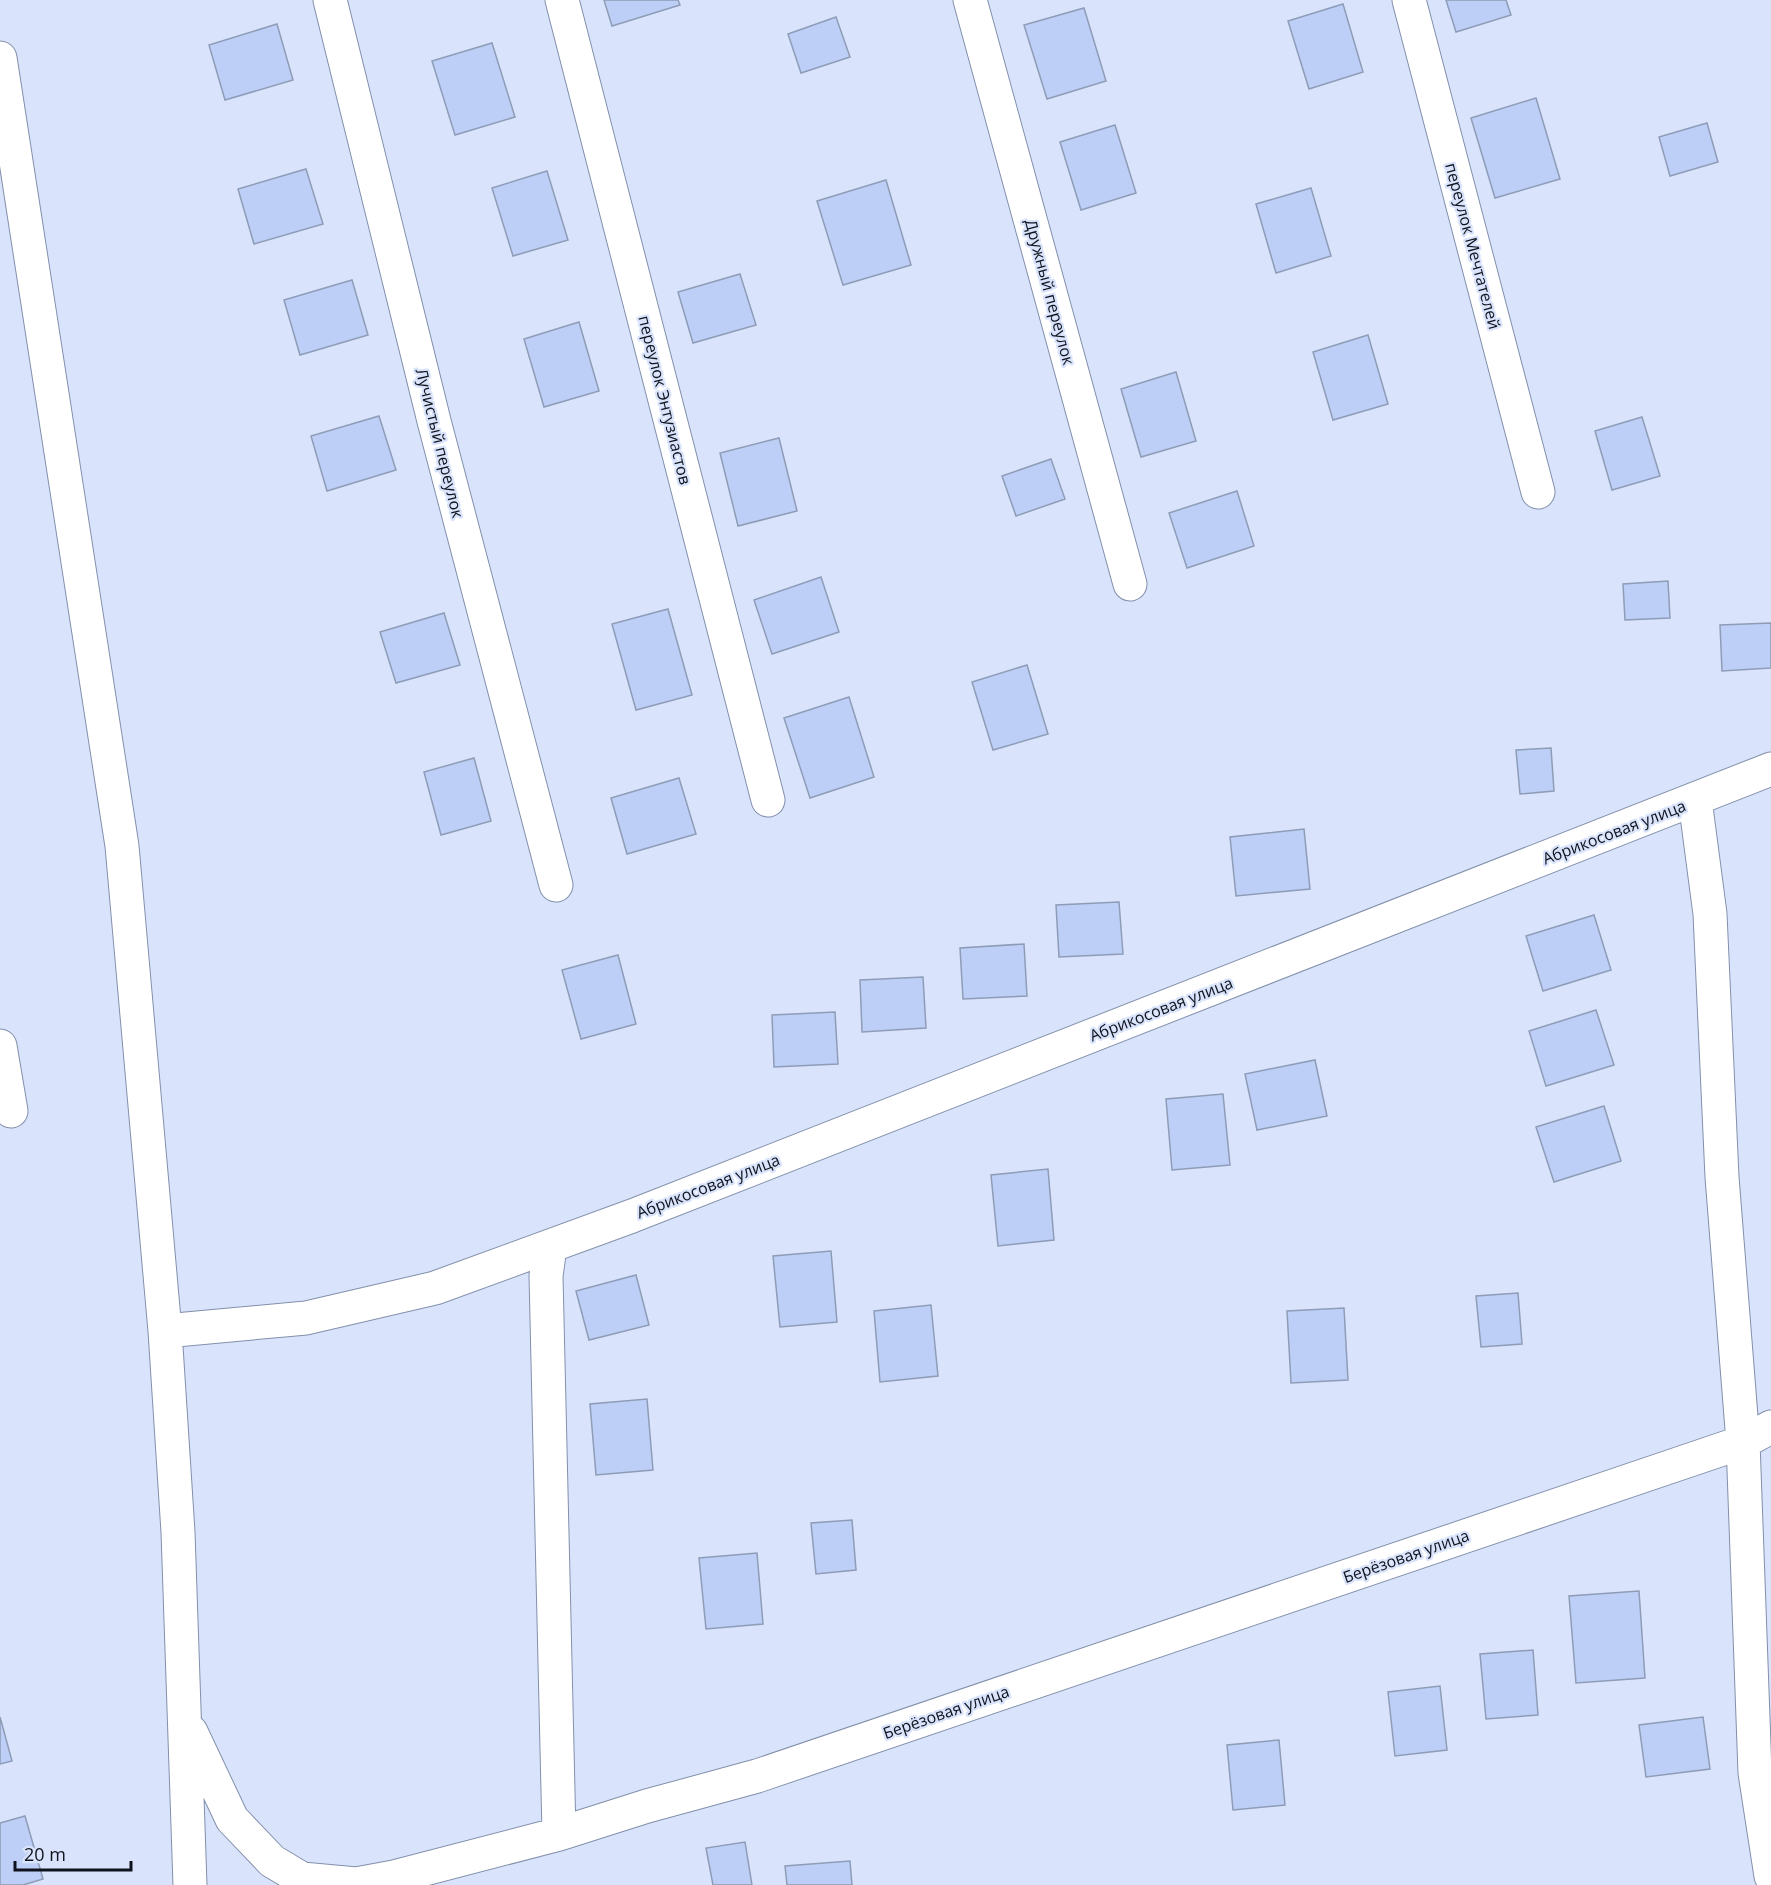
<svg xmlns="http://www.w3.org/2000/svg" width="1771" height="1885" font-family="'Open Sans',sans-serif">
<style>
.building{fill:#bdcff6;stroke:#8e9cb7;stroke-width:1.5}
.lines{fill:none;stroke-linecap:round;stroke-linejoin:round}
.minor-casing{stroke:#8390ab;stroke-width:35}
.minor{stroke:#fff;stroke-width:33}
.labels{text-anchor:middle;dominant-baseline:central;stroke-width:4.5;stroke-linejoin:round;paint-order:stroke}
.street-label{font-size:16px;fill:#0f131d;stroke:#d9e4fc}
</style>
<rect width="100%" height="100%" fill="#d9e4fc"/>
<!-- building -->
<path class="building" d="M604,0H678L680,5L612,26Z
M1446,0H1506L1511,15L1456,32Z
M1343,4L1363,72L1309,89L1288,21Z
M1084,8L1106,81L1047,99L1024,25Z
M836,17L850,57L801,73L788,34Z
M277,24L293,80L225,100L209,45Z
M492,43L515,117L455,135L432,61Z
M1536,98L1560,179L1495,198L1471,118Z
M1707,123L1718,162L1670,176L1659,137Z
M1115,125L1136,193L1081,210L1060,142Z
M306,169L323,224L254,244L238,189Z
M547,171L568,240L513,256L492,188Z
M886,180L911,265L843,285L817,201Z
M1311,188L1331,256L1276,273L1256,204Z
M740,274L756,325L693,343L678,292Z
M352,280L368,335L300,355L284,300Z
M579,322L599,391L544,407L524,339Z
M1368,335L1388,404L1333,420L1313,352Z
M1176,372L1196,441L1141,457L1121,389Z
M379,416L396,470L327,491L311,436Z
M1642,417L1660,476L1612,490L1595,431Z
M779,438L797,511L738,526L720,453Z
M1051,459L1065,499L1016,516L1002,476Z
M1237,491L1254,546L1187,568L1169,513Z
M821,577L839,632L772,654L754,600Z
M1668,581L1670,618L1625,620L1623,584Z
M668,609L692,695L636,710L612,624Z
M444,613L460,665L396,683L380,632Z
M1771,623V668L1722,671L1720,625Z
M1027,665L1048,734L993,750L972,682Z
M849,697L874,777L810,798L784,718Z
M1551,748L1554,791L1520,794L1516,750Z
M474,758L491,821L441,835L424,772Z
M679,778L696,834L627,854L611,798Z
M1304,829L1310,889L1236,896L1230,837Z
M1119,902L1123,954L1059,957L1056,905Z
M1594,915L1611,970L1543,991L1526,936Z
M1024,944L1027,996L963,999L960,948Z
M618,955L636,1024L581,1039L562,970Z
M923,977L926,1028L862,1032L860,980Z
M1596,1010L1614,1065L1546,1086L1529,1031Z
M835,1012L838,1064L774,1067L772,1015Z
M1315,1060L1327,1116L1257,1130L1245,1074Z
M1223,1094L1230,1165L1172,1170L1166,1099Z
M1604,1106L1621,1161L1554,1182L1536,1127Z
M1048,1169L1054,1240L998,1246L991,1175Z
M831,1251L837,1322L780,1327L773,1256Z
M636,1275L649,1325L589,1340L576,1291Z
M1518,1293L1522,1344L1481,1347L1476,1296Z
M931,1305L938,1376L880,1382L874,1311Z
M1344,1308L1348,1380L1291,1383L1287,1311Z
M647,1399L653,1470L596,1475L590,1404Z
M852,1520L856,1570L816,1574L811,1523Z
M757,1553L763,1624L706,1629L699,1558Z
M1639,1591L1645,1678L1576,1683L1569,1596Z
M1533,1650L1538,1715L1486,1719L1480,1654Z
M1440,1686L1447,1750L1395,1756L1388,1692Z
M0,1717L12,1761L0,1764Z
M1703,1717L1710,1769L1646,1777L1639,1725Z
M1279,1740L1285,1805L1233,1810L1227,1745Z
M25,1816L43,1879L23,1885H0V1823Z
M745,1842L752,1885H713L706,1848Z
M850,1861L852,1885H787L785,1866Z"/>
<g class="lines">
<defs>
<path id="minor" d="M330,0L434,421L556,885
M562,0L768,800
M970,0L1130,584
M1409,0L1538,492
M0,58L122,846L165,1331L178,1532L190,1885
M1695,800L1710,914L1722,1177L1743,1442L1755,1773L1771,1876
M0,1046L11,1111
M550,1247L546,1276L559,1834
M165,1331L306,1318L435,1288L632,1216L1771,769
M191,1732L232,1819L272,1861L302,1879L356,1884L394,1877L559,1834L647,1806L757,1776L1743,1442L1771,1427"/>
</defs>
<!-- minor casing -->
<use href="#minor" class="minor-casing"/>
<!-- minor -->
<use href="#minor" class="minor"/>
</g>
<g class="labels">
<!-- street labels -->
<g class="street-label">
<text transform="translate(1473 246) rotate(75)">переулок Мечтателей</text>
<text transform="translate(1050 292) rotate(75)">Дружный переулок</text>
<text transform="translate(665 400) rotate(76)">переулок Энтузиастов</text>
<text transform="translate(440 443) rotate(76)">Лучистый переулок</text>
<text transform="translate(1614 832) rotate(-21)">Абрикосовая улица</text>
<text transform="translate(1161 1009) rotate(-21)">Абрикосовая улица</text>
<text transform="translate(708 1186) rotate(-21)">Абрикосовая улица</text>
<text transform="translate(1406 1556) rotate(-19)">Берёзовая улица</text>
<text transform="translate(946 1712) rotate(-19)">Берёзовая улица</text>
</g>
</g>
<!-- scale -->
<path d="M15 1861v9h116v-9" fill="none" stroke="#0f131d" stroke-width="3"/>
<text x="24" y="1861" font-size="18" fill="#0f131d" stroke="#d9e4fc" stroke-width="4.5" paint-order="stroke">20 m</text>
</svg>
